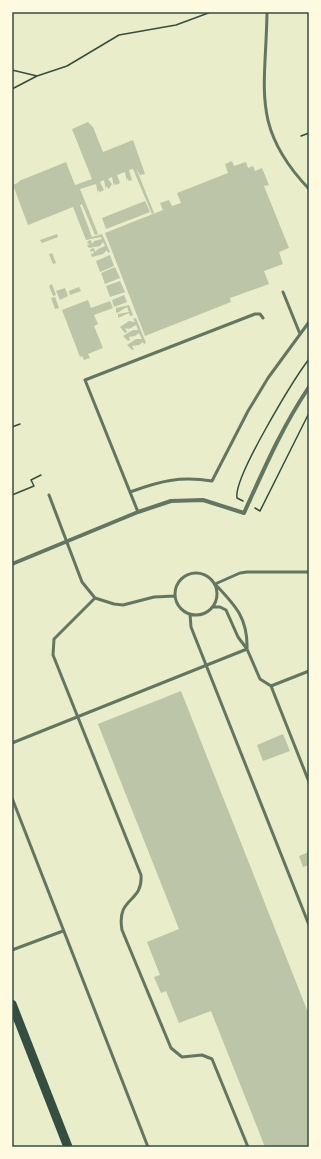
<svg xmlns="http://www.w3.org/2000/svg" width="321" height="1159" font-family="Ubuntu,sans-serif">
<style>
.building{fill:#bcc5a7}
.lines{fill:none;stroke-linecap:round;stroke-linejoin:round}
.path{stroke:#344e41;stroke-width:1.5}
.service{stroke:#617663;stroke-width:3}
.minor{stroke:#617663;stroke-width:4}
.primary{stroke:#344e41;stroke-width:9}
.neatline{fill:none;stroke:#344e41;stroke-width:1.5}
</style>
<rect width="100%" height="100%" fill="#e9edc9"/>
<!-- building -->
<path class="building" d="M88,122L93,127L103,152L133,140L145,174L140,175L136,168L154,213L152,214L133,169L129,170L132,180L129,181L127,178V182L125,172L117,175L120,183L116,185L114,183V187L112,177L108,179L112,184L109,189L106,186V190L104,180L100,182L104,190L100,192L98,190V194L96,184L80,189L98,234L95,235L82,204L80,205L92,237L102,234L110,252L108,253L107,250L103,254L92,257L91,254L94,253L93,251L90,252L91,249L94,248L95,252L98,249L105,246L103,242L100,246L89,248L87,245L90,244L87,243L88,241L91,240L92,244L94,241L102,239L101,237L86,240L73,207L28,225L13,185L19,182V181L66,162L75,185L92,179L72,129Z
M232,161L234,166L246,162L248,168L253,166L255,171L262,168L269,185L264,186L289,248L279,252L283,264L264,271L269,284L230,298L231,302L145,336L105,233L163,210L160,203L169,200L172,206L181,203L177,193L228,173L225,164Z
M145,201L150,212L106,229L102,218Z
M57,234L58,237L42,243L40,240Z
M52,253L56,263L53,264L49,254Z
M110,255L114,266L100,272L96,261Z
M115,267L120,278L105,284L101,273Z
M120,281L125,292L110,297L106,286Z
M52,284L56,295L53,296L49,286Z
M79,287L81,291L70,295L69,291Z
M65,288L68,296L60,300L56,291Z
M124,295L127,302L114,307L112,300Z
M55,297L59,308L55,309L51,298Z
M88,300L91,308L110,301L113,308L94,315L98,324L94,326L103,348L88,354L90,358L84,360L82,356L80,357L62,310Z
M129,305L133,315L130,316L129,313L118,318V314L129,312L127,307L117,313L116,312V308Z
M136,318L146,343L144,344L143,342L139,345L132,346L134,350H132L127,345L136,339H142L139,333L135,336L129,337L130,340L128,341L123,336L133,330H138L136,325L129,329L125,328L127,332L125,333L120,327L129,321L135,322L133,319Z
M181,691L309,1015V1147H265L211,1011L179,1023L166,991L161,993L154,977L160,975L147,942L179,929L98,724Z
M283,734L290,751L263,761L257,745Z
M309,852V865L303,867L299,856Z"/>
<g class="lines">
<!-- path -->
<path class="path" d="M12,70L37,76
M12,89L37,76L67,66L119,35L176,25L211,12
M301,136L309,133
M12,427L20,424
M12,495L34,486L31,480L41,475
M243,501L237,498C233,478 294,379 309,359
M255,508L260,511L309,413"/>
<!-- service -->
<path class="service" d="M267,12C266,89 250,127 309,189
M283,292L300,334
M130,492C160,481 180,476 212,481L248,411L268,378L309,322
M49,495L82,582L95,598L114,604L123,605L154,597L175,596
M138,512L85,380L255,314H260L263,318
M175 594a21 21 0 1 1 42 0a21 21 0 1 1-42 0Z
M95,598L54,639L53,655L141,875C143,904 116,896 122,930L171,1048L182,1057L202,1055L212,1059L248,1147
M212,607H220L226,610L238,637L247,649L260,679L271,686L309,782
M190,614L191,627L309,925
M247,649C248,618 235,605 215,584L240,573L247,572H309
M271,686L309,671
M12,743L247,649
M12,798L148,1147
M12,950L63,931"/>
<!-- minor -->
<path class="minor" d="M12,564L138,512L171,501L203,500L244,513C264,469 282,427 309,387"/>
<!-- primary -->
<path class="primary" d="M12,1004L68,1147"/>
</g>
<!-- border -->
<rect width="321" height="1159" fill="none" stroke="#fefae0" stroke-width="26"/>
<rect x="13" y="13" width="295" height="1133" class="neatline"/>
</svg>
